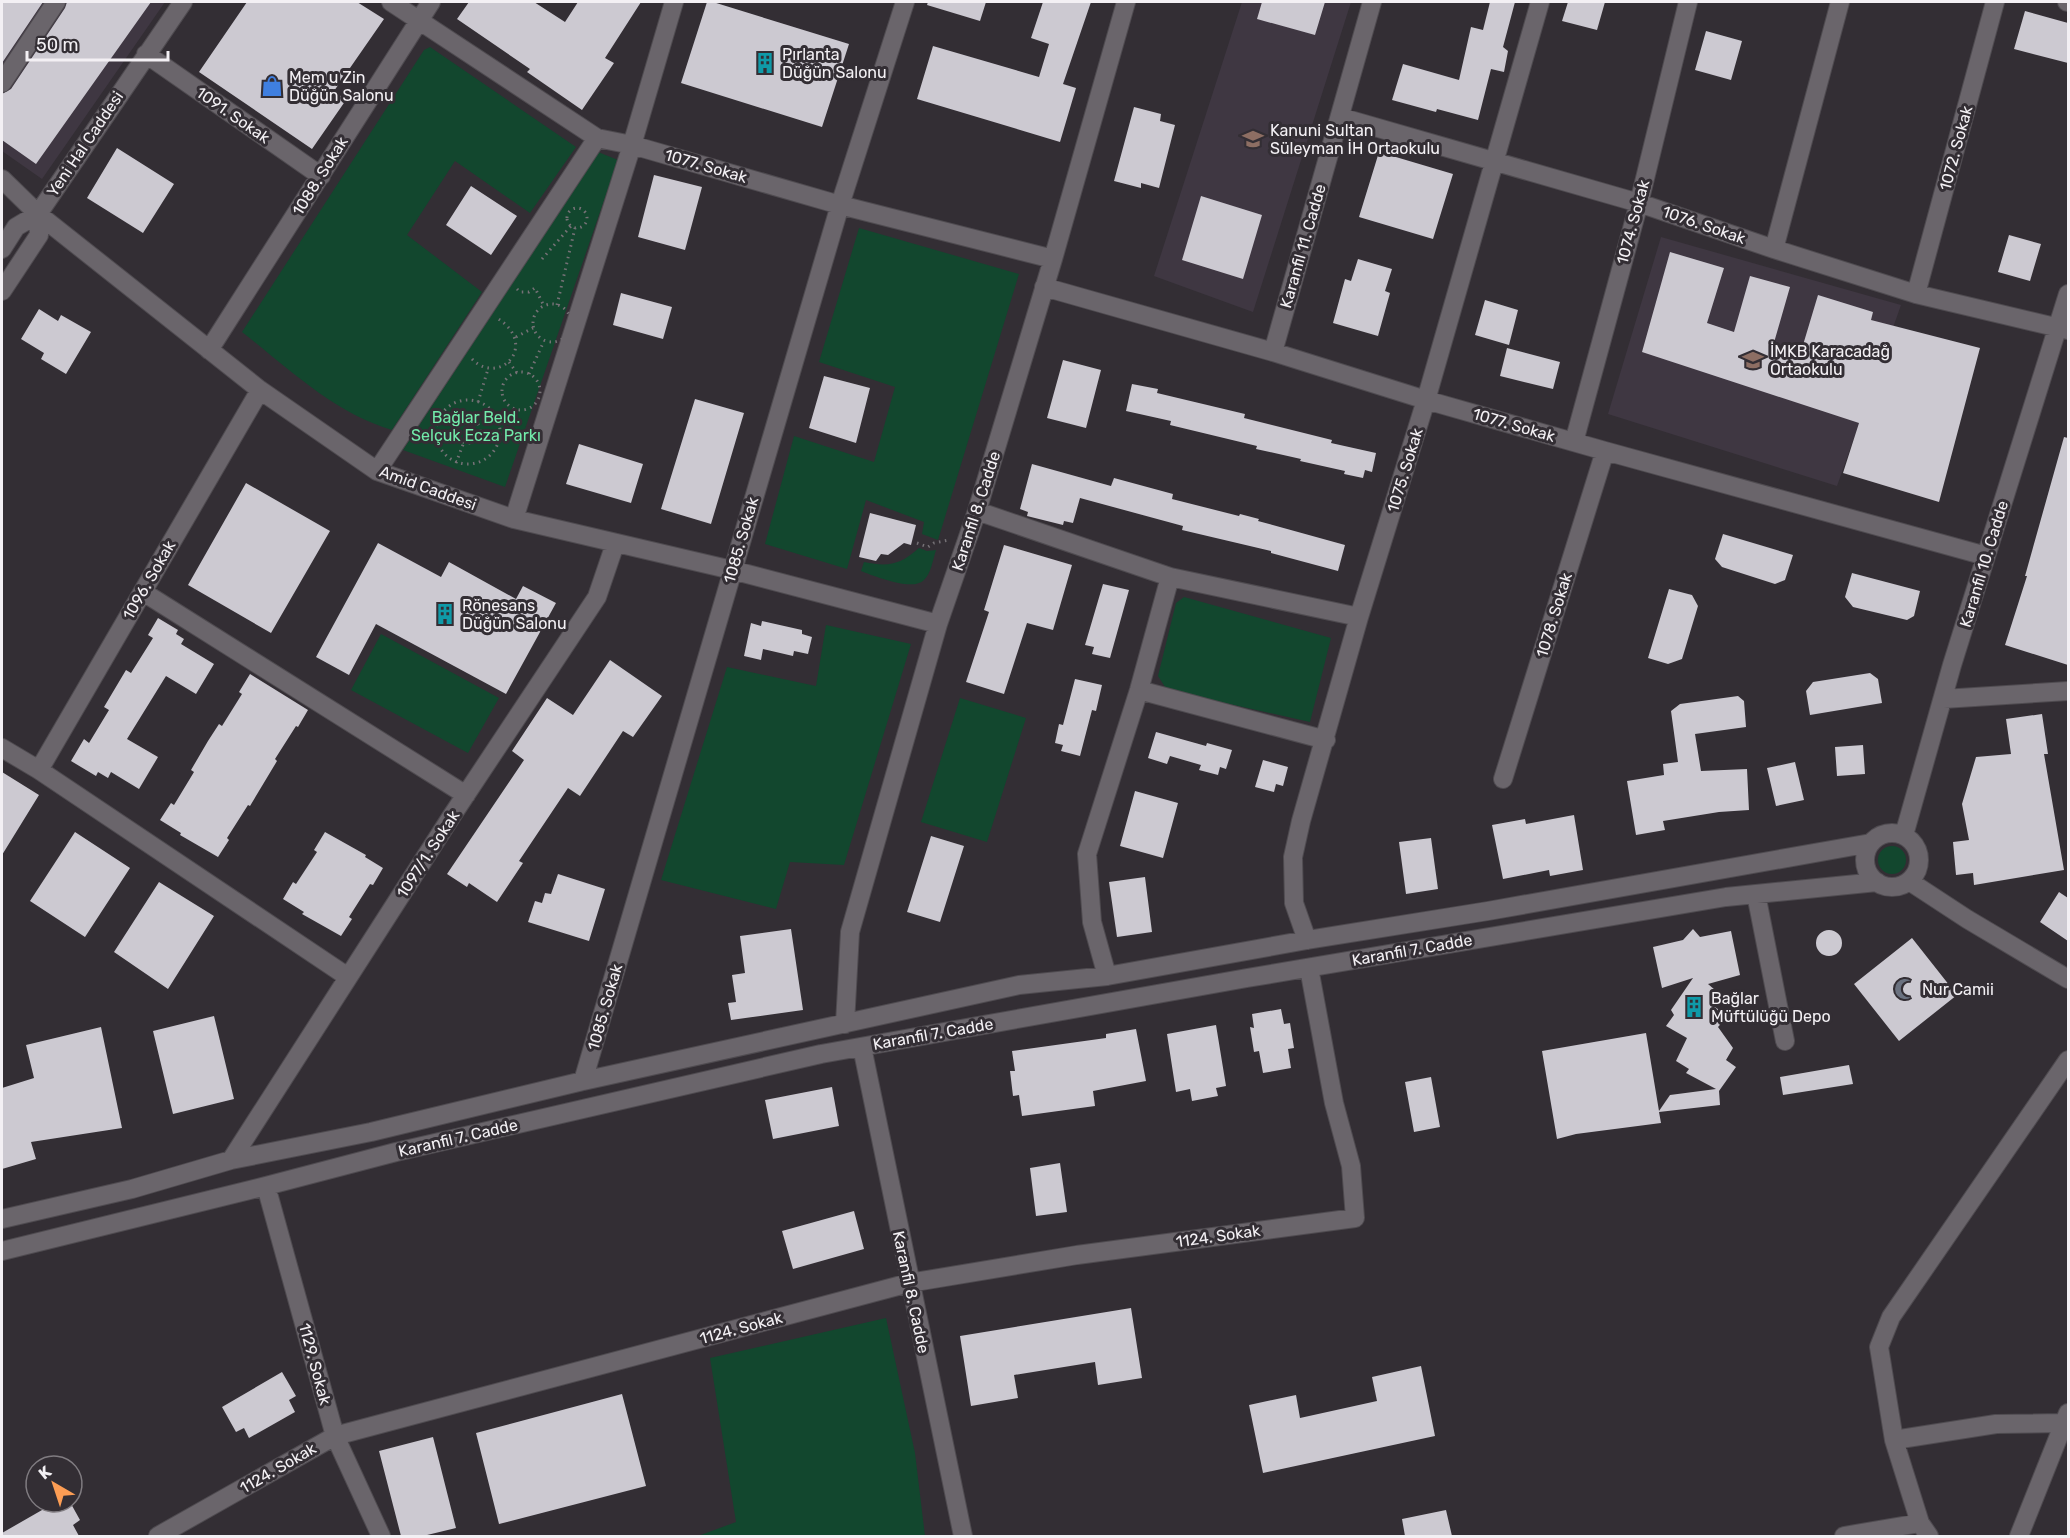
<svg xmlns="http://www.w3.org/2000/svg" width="2070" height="1538" font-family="Rubik,sans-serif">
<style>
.built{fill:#3f3742}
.green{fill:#12472e}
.building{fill:#ccc9d1}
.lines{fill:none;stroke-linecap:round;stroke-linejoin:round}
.minor-casing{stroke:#4f4b50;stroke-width:20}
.path{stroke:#757176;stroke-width:3;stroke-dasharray:1.5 4.5;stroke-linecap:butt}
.minor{stroke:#6a656b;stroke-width:18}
.labels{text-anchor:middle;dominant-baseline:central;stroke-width:6;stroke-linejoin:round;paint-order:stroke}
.poi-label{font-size:16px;fill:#f3f0f4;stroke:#332e34;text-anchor:start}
.street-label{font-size:16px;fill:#f3f0f4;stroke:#332e34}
.park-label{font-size:16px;fill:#72ecab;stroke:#332e34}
</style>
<rect width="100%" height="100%" fill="#332e34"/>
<!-- built -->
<path class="built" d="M2,2H165L42,179L2,151Z
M1242,2H1351L1253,312L1154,276Z
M1661,237L1901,305L1837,486L1608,414Z"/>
<!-- green -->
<path class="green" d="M430,47L576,147L530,213L455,161L407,235L482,292L392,430C334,413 289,369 242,332L424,50Z
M598,152L618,160L505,487L403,450Z
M859,228L1019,274L938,540L922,534L924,522L866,500L847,569L765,544L794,436L874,462L895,387L819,362Z
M919,548L927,551L936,550C933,559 931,574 924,580C913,592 874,576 861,571L864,562C888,567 900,565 919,548Z
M1184,597L1331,638L1310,722L1167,690L1158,676L1176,603Z
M826,625L911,644L844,865L790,862L776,909L661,880L727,667L816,686Z
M381,634L499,698L468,753L351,690Z
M960,698L1026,718L987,842L921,822Z
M1878 860a14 14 0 1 1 28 0a14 14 0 1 1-28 0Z
M886,1318L915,1453L925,1536H698L736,1522L710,1358Z"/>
<!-- building -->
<path class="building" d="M2,2H43L2,63Z
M67,2H151L36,164L2,140V94L11,89L65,8Z
M247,2H357L384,19L334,91L346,100L312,149L199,72Z
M469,2H534L565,22L578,2H641L605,58L614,63L582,110L527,72L530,69L457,19Z
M707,2H713L849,44L822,127L681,83Z
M928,2H986L980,21L927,5Z
M1043,2H1091L1063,84L1076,88L1060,142L917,99L933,46L1039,77L1049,44L1031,38Z
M1262,2H1325L1315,35L1257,19Z
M1490,2H1515L1503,47L1508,51L1504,72L1491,69L1478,120L1437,109L1436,112L1392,100L1403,64L1459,80L1471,27L1483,30Z
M1568,2H1605L1597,30L1562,21Z
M2025,11L2068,23V63L2014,49Z
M1706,31L1742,41L1731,80L1695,70Z
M1134,107L1161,114L1160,121L1175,125L1159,188L1141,183V188L1114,181Z
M117,148L174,184L143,233L87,198Z
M1379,152L1453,174L1433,239L1359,217Z
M654,175L702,187L685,250L638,237Z
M471,186L517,216L491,255L446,225Z
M1201,196L1262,215L1243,279L1182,260Z
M2009,235L2041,244L2030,281L1998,272Z
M1670,252L1724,268L1707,323L1734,332L1750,276L1790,287L1773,346L1800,355L1818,295L1873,312L1871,320L1980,348L1939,502L1843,473L1859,423L1642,352Z
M1358,259L1392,269L1385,291L1390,293L1378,336L1333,323L1345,279L1351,281Z
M621,293L672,307L663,339L613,325Z
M1485,300L1518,310L1509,345L1475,335Z
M39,309L58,321L61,315L91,332L66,374L41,359L44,353L21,339Z
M1507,348L1560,362L1553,389L1500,376Z
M1063,360L1101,370L1086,428L1047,418Z
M824,376L870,388L856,443L809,428Z
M1132,384L1158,389L1157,393L1245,414L1244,418L1332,440L1331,443L1376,453L1372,472L1365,470L1363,478L1344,474L1345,471L1300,461L1301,459L1256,449L1257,446L1170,425L1171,421L1126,411Z
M695,399L744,413L711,524L661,509Z
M2064,437L2068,438V665L2005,645L2027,576H2025Z
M579,444L643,464L631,503L566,484Z
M1032,464L1111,486L1114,478L1173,494L1172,499L1239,516L1240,514L1259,519L1258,521L1345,545L1338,571L1271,553V551L1182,530L1183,526L1080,498L1073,523L1064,521L1063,525L1027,516L1028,512L1020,509Z
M246,483L330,531L271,633L188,585Z
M870,513L916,525L911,545L904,543L888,555L881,554L876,561L859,557Z
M1723,534L1793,555L1785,580L1775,584L1722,567L1715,559Z
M378,543L441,577L449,562L516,599L523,586L556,603L506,694L376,624L349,675L316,657Z
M1004,545L1072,565L1053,630L1027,623L1004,694L966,682L989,612L984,610Z
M1852,573L1920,591L1914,616L1907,620L1853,607L1845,597Z
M1103,584L1129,590L1110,658L1092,654L1094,647L1085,645Z
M1669,589L1692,595L1698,606L1682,659L1668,664L1648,658Z
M158,618L178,630L176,634L184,639L181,644L214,664L196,694L166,676L127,739L158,757L139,789L111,772L108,778L98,772L96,776L71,761L84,739L89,743L109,710L104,707L126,670L131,673L153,638L148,635Z
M762,621L802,630V634L812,637L808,654L794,651L793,656L763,649L761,660L744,656L751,623L761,626Z
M610,660L662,696L633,737L623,731L580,796L568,788L519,861L523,863L497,902L469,883L467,887L447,874L524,760L512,751L547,698L573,715Z
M1870,673L1878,679L1882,703L1810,715L1806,691L1813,682Z
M250,674L308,710L298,727L296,726L275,759L277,761L250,806L248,805L227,838L229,840L218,857L180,835L181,833L160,820L171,803L174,805L194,772L191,770L208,741L219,724L222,726L242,694L239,692Z
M1075,679L1102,685L1096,711L1092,710L1080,756L1061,751L1063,745L1055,743L1059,724L1063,725Z
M1738,696L1744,701L1746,727L1695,734L1701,771L1747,769L1749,810L1719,812L1663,821L1665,830L1636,835L1627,781L1664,775L1663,764L1678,762L1671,711L1680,704Z
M2042,714L2048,754H2044L2064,870L1974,885L1973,873L1956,875L1953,842L1969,840L1962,804L1976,757L2011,754L2006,719Z
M1156,732L1206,746L1207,743L1232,750L1226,769L1220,767L1218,775L1199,770L1201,765L1170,756L1167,764L1148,758Z
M1863,745L1865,774L1837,776L1835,747Z
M1263,760L1288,767L1283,786L1276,784L1274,792L1255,787Z
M1795,762L1804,800L1776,806L1767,768Z
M2,772L39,795L2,855Z
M1135,791L1178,803L1163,858L1120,846Z
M1574,815L1583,870L1550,876L1549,870L1503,879L1492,825L1525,819L1526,824Z
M75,832L130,868L85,937L30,901Z
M325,832L366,855L365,857L383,868L373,885L370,884L349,917L352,919L341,936L302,914L304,912L283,899L293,882L296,884L317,852L314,850Z
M931,836L964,846L940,922L907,912Z
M1431,838L1438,889L1406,894L1399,842Z
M558,874L605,889L589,941L528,922L535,901L542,903L545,893L551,894Z
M1145,877L1152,932L1117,937L1109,882Z
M159,882L214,916L168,989L114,952Z
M2059,892L2068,898V941L2040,922Z
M791,929L803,1010L731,1020L728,1003L736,1002L732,975L745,973L740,936Z
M1693,929L1700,937L1731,931L1740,975L1708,984L1722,996L1712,1005L1728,1016L1718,1027L1733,1048L1726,1060L1736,1067L1719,1091L1720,1105L1659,1112L1661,1123L1576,1134L1557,1139L1542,1051L1646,1033L1659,1111L1670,1095L1716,1089L1686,1073L1689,1069L1676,1061L1687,1038L1666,1026L1674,1015L1671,1010L1693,978L1662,988L1653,947L1683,940Z
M1816 943a13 13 0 1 1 26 0a13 13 0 1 1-26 0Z
M1912,938L1957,995L1899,1041L1854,984Z
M1281,1009L1284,1024L1290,1023L1294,1048L1288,1049L1291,1068L1263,1073L1259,1051L1254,1052L1250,1027L1254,1028L1252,1014Z
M214,1016L234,1099L173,1114L153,1031Z
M1216,1025L1226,1086L1216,1088L1218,1096L1192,1101L1190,1089L1176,1092L1167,1034Z
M101,1027L122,1128L31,1142L36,1159L2,1169V1088L34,1078L26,1045Z
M1136,1029L1146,1081L1093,1091L1095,1106L1022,1116L1019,1095L1013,1096L1010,1071H1015L1012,1051L1106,1038V1034Z
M1849,1065L1853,1084L1783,1095L1780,1077Z
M1431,1077L1440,1127L1414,1132L1405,1082Z
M832,1087L839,1126L773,1139L765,1100Z
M1060,1163L1067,1212L1036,1216L1030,1168Z
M854,1211L864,1249L793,1269L782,1231Z
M1131,1308L1142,1378L1098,1385L1095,1362L1014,1375L1018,1398L971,1406L960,1336Z
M1421,1366L1435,1436L1263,1473L1249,1405L1296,1395L1300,1418L1377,1401L1372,1377Z
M282,1372L296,1396L289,1400L295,1412L249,1438L244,1428L236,1432L222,1407Z
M622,1394L646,1486L499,1524L476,1433Z
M433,1437L456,1528L423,1536H401L379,1451Z
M56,1502H70L80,1520L73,1525L79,1536H2V1533Z
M1446,1510L1452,1536H1405L1402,1519Z"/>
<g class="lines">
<defs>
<path id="minor" d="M391,2L597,138L632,145L840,205L1053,259
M2067,2H2068
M146,54L321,176
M2,83L56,2
M1340,117L1639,203L1774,249L1916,294L2068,330
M2,179L38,214L260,390L377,471L514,519L732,570L938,624
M2,249L16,227L38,214
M1774,249L1840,2
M1044,287L1273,352L1426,400L1605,451L1986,556
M2,291L39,235L38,214L183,2
M1916,294L1995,2
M209,350L431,2
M1273,352L1372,2
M1574,442L1639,203L1688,2
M377,471L597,138
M977,511L1170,577L1359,617
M514,519L632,145L674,2
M143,592L466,795
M1139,690L1326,740
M1943,699L2068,691
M2,748L39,770L348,977
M39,770L260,390
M1503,779L1605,451
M1865 860a27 27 0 1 1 54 0a27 27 0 1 1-54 0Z
M1904,835L1952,665L2068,294
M1909,881L1967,919L2068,979
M1756,894L1785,1041
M1307,940L1294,903L1293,857L1301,821L1359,617L1426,400L1540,2
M1107,976L1092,922L1087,854L1139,690L1170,577
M845,1024L850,932L938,624L977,511L1053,259L1126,2
M862,1047L963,1536
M583,1081L840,205L905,2
M231,1160L453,814L597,597L615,544
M266,1186L335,1436L381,1536
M2,1219L132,1189L231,1160L371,1132L583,1081L1019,985L1107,976L1307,940L1488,911L1871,843
M2,1251L266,1186L396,1152L821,1054L1247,978L1726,897L1877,882
M1894,1440L1996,1424L2064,1423
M158,1536L335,1436L909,1283L1077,1255L1355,1218L1351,1166L1334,1103L1309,968
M1844,1536L1920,1523
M1929,1536L1920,1523L1894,1440L1879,1347L1891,1317L2068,1060
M2019,1536L2068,1413"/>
</defs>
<!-- minor casing -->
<use href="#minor" class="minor-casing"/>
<!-- path -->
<path class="path" d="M567 218a10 10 0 1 1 20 0a10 10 0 1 1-20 0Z
M542,259L571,226
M517,289L520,292H529L535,288L544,306
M533 323a19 19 0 1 1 38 0a19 19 0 1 1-38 0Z
M557,305L575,228
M516,337L533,328
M472,359C499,387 540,345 497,318
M509,362L517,373
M502 391a19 19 0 1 1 38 0a19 19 0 1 1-38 0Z
M529,374L544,341
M436 432a32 32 0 1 1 64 0a32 32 0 1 1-64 0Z
M478,402L488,369
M456 431a12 12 0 1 1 24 0a12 12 0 1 1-24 0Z
M456,463L464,442
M917,543L928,547L934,543L949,540"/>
<!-- minor -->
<use href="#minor" class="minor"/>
</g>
<!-- icons -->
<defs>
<symbol id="building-bare" viewBox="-9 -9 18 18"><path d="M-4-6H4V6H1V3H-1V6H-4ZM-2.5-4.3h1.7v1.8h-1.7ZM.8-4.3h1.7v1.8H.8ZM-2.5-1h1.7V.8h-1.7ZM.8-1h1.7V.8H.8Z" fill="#0f9aa8" stroke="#332e34" stroke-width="2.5" paint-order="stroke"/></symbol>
<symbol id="shop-bare" viewBox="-9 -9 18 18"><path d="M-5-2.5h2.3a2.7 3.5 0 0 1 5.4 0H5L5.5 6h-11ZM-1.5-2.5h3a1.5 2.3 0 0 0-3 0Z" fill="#3f7fe0" stroke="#332e34" stroke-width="2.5" paint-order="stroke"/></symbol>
<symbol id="school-bare" viewBox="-9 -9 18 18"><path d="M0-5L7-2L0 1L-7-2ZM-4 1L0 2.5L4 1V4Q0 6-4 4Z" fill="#8d6e63" stroke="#332e34" stroke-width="2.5" paint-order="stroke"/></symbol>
<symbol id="mosque-bare" viewBox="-9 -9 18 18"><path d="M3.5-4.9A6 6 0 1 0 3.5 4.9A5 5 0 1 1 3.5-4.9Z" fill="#6b7280" stroke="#332e34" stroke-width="2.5" paint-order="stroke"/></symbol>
</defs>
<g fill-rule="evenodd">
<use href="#building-bare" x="750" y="48" width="30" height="30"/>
<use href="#shop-bare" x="257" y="71" width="30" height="30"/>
<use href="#school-bare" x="1238" y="124" width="30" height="30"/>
<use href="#school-bare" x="1738" y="345" width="30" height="30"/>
<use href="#building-bare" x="430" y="599" width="30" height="30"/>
<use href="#mosque-bare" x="1890" y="974" width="30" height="30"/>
<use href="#building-bare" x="1679" y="992" width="30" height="30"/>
</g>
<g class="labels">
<!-- poi labels -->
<g class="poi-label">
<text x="782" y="54">Pırlanta<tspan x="782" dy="18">Düğün Salonu</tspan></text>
<text x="289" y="77">Mem u Zin<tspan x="289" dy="18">Düğün Salonu</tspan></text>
<text x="1270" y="130">Kanuni Sultan<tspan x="1270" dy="18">Süleyman İH Ortaokulu</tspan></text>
<text x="1770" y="351">İMKB Karacadağ<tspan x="1770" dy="18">Ortaokulu</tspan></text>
<text x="462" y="605">Rönesans<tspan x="462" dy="18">Düğün Salonu</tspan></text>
<text x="1922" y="989">Nur Camii</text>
<text x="1711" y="998">Bağlar<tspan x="1711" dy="18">Müftülüğü Depo</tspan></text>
</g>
<!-- street labels -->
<g class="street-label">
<text transform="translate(233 115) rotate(35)">1091. Sokak</text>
<text transform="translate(85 144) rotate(-56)">Yeni Hal Caddesi</text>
<text transform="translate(1956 148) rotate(-75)">1072. Sokak</text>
<text transform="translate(706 166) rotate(16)">1077. Sokak</text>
<text transform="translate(320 176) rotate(-58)">1088. Sokak</text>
<text transform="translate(1633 222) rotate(-75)">1074. Sokak</text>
<text transform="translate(1704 225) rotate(19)">1076. Sokak</text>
<text transform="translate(1303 246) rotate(-74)">Karanfil 11. Cadde</text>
<text transform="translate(1514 425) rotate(16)">1077. Sokak</text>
<text transform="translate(1405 470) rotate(-73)">1075. Sokak</text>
<text transform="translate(428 488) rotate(20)">Amid Caddesi</text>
<text transform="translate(976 511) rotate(-72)">Karanfil 8. Cadde</text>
<text transform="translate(741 540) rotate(-74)">1085. Sokak</text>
<text transform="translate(1984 564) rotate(-73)">Karanfil 10. Cadde</text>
<text transform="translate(149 580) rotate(-60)">1096. Sokak</text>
<text transform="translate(1554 615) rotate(-73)">1078. Sokak</text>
<text transform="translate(428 854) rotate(-57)">1097/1. Sokak</text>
<text transform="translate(1412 950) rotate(-10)">Karanfil 7. Cadde</text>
<text transform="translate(605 1007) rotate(-74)">1085. Sokak</text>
<text transform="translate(933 1034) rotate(-10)">Karanfil 7. Cadde</text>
<text transform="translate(458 1138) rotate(-13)">Karanfil 7. Cadde</text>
<text transform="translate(1218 1236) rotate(-8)">1124. Sokak</text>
<text transform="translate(911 1292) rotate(78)">Karanfil 8. Cadde</text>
<text transform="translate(741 1328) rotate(-15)">1124. Sokak</text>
<text transform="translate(315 1364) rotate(75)">1129. Sokak</text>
<text transform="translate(278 1468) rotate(-30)">1124. Sokak</text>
</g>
<!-- park labels -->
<g class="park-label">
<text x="476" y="417">Bağlar Beld.<tspan x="476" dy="18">Selçuk Ecza Parkı</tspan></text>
</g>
</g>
<!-- border -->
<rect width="2070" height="1538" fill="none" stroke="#f3f0f4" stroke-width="6"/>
<!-- north arrow -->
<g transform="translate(54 1484) rotate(321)"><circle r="28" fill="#332e34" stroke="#807c81" stroke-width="1.5"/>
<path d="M0-4.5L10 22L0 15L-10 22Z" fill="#fc9d54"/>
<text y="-9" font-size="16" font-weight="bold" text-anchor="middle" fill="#f3f0f4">K</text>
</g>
<!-- scale -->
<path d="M27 51v9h141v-9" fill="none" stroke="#f3f0f4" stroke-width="3"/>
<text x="36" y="51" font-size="18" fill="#f3f0f4" stroke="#332e34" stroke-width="4.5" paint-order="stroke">50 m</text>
</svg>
